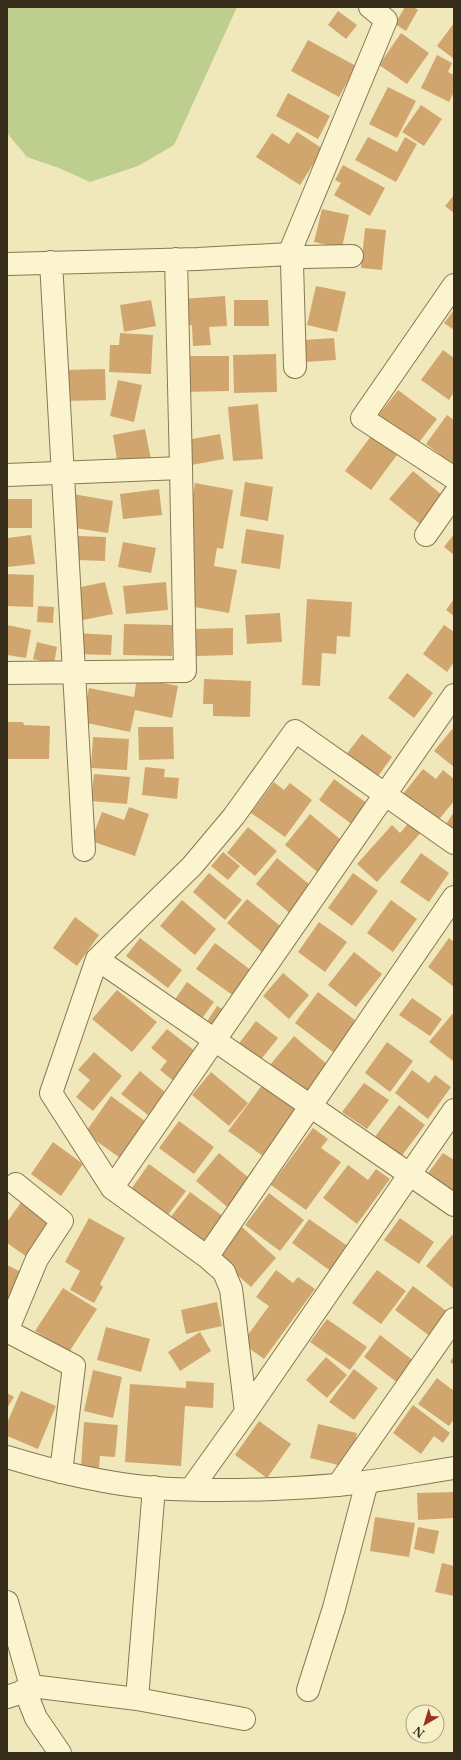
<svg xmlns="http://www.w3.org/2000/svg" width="461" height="1760" font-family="'Libre Baskerville',serif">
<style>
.green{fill:#bdce8e}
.building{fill:#d1a66e}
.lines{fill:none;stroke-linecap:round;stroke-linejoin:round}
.minor-casing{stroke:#887754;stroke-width:24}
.tertiary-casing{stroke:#887754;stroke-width:24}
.minor{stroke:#fbf4ce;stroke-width:22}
.tertiary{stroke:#fbf4ce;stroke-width:22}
</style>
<rect width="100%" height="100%" fill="#f0e8ba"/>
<!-- green -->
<path class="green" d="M7,7H237L174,145L138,166L90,182L59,168L27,157L7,133Z"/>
<!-- building -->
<path class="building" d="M405,7H414L418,10L406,31L395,24Z
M338,11L357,25L346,39L328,25Z
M454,23V59L437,46Z
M401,33L429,53L407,84L379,65Z
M308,40L356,66L339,97L291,71Z
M437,55L452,63L448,72L454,75V92L449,102L421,88Z
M388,87L416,101L397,138L369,124Z
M288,93L330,116L318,139L276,116Z
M421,105L442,119L424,146L402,132Z
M297,132L323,149L300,185L256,157L272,133L289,144Z
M368,137L397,152L405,137L417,144L396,182L355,160Z
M343,165L385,188L370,216L334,195L341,183L335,180Z
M454,195V213L445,206Z
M322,209L349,215L342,248L314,242Z
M365,228L386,230L382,270L361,268Z
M316,286L346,292L337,332L307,325Z
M225,296L227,326L209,327L211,345L193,346L192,325L183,326L182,299Z
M151,300L156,326L124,332L120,305Z
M234,300H268L269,326H234Z
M454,310V330L444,323Z
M120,333L153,335L151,374L109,372L110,345H119Z
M334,338L336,360L305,362L304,340Z
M443,350L454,358V392L449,400L421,380Z
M276,354L277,392L234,393L233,355Z
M183,356H229V391L184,392Z
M105,369L106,400L65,401L64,370Z
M118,380L142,385L134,422L110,416Z
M398,390L437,419L416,446L377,417Z
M258,404L263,459L233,461L228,407Z
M447,415L454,420V465L426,444Z
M145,429L151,460L118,466L113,435Z
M374,432L400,451L371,490L345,471Z
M220,434L224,459L186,466L181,441Z
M413,471L448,500L425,528L389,499Z
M245,482L273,487L268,521L240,516Z
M195,483L233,490L223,549L217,548L214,566L237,570L229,613L189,606L195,570L185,568L187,531Z
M159,489L162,515L123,519L120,494Z
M73,494L113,501L108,533L68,527Z
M7,499H32V528H7Z
M246,529L284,535L280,569L241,563Z
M454,534V555L444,547Z
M31,535L35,564L7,567V538Z
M78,536L106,537L105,561L77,560Z
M123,542L156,548L151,573L118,567Z
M7,574L34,575L33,607L7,606Z
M105,582L113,614L83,620L76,588Z
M166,582L168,610L126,614L123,586Z
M307,599L352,602L350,637L337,636L336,654L322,653L320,686L302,685Z
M454,599V616L446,610Z
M38,606L54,607L53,623L37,622Z
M280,613L282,642L247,644L245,615Z
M124,624L172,625V656L123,655Z
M7,625L31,630L26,658L7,655Z
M444,625L454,632V662L447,672L423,654Z
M233,628V655L196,656L195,629Z
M75,633L112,635L111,655L74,654Z
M37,642L57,647L54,664L33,659Z
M407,673L433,693L414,718L388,698Z
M137,678L178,686L172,718L135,710L130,732L82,722L89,688L134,697Z
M204,679L251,681L250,717L213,716V704H203Z
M7,722H23L24,725L50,726L49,759H7Z
M138,727H173L174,759L139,760Z
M454,727V767L434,751Z
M362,734L392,757L376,779L345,756Z
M93,737L129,739L127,770L91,768Z
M145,767L165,769L164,777L179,778L177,799L142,795Z
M423,769L436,779L443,770L454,779V801L437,822L403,794Z
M94,774L130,777L127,804L91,801Z
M334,779L372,807L357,828L319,800Z
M274,782L284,790L290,783L312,800L285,837L251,813Z
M129,807L149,814L135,856L91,841L102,812L124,820Z
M454,812V834L444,827Z
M310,814L346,844L321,875L285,845Z
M412,819L424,829L377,882L357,864L392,825L400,833Z
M248,827L277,851L255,876L227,853Z
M223,852L240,866L228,880L211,866Z
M421,853L449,873L429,902L400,882Z
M277,858L315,889L293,916L256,884Z
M209,873L242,900L225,920L193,892Z
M353,873L378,891L352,926L328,908Z
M247,899L284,929L264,954L227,923Z
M182,900L216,929L195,955L160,926Z
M391,900L417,919L393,952L367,933Z
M75,917L99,935L77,966L53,948Z
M319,922L347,942L325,972L298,952Z
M140,938L182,970L168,988L126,956Z
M449,938L454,942V987L428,967Z
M215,943L256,974L238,999L196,969Z
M354,952L382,974L356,1007L328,985Z
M283,973L309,995L289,1019L263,996Z
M187,982L214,1002L198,1024L171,1005Z
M117,990L157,1022L132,1052L92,1019Z
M318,992L360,1024L337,1055L295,1023Z
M412,998L442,1019L430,1036L399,1015Z
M217,1006L229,1013L218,1030L206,1023Z
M454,1012V1060L453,1061L429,1042Z
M256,1021L278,1038L259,1062L237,1046Z
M167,1029L200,1055L176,1083L160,1070L167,1061L151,1048Z
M294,1036L329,1066L304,1094L270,1065Z
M387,1042L413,1061L390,1092L365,1073Z
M94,1052L122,1076L93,1111L76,1097L90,1080L78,1070Z
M412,1070L429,1083L435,1075L451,1087L428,1119L395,1093Z
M140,1071L166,1093L148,1115L121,1094Z
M211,1072L248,1103L229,1126L192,1095Z
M266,1080L306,1108L267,1159L228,1131Z
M364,1083L389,1100L367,1129L342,1112Z
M111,1096L149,1124L123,1160L85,1133Z
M399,1105L425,1125L400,1158L374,1138Z
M179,1121L214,1147L194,1174L159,1148Z
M313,1128L328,1139L321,1148L341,1162L306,1210L271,1185Z
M53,1142L83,1164L61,1196L31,1174Z
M219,1153L255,1183L231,1210L196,1181Z
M443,1153L454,1160V1204L440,1195L446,1186L428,1173Z
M149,1164L186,1191L165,1219L129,1192Z
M348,1165L368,1180L376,1169L390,1179L357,1224L323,1198Z
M190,1192L228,1220L204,1252L166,1223Z
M269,1193L304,1220L280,1251L245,1225Z
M22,1201L51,1221L27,1257L7,1243V1222Z
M89,1218L125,1238L100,1284L103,1287L94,1303L70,1290L80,1271L65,1262Z
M400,1218L434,1242L419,1264L384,1240Z
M309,1219L349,1247L332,1272L292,1243Z
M242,1227L276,1258L251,1287L216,1256Z
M452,1235L454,1237V1289L426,1266Z
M7,1265L21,1272L7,1300Z
M276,1270L293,1283L298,1277L315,1289L264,1359L242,1343L269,1306L256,1297Z
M377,1270L406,1291L381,1324L352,1303Z
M413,1286L449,1313L431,1337L395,1310Z
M63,1288L97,1309L69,1352L35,1331Z
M217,1302L222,1326L186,1334L181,1310Z
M327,1319L367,1347L350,1370L310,1342Z
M106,1327L150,1339L141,1372L97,1360Z
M200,1332L211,1351L180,1371L168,1352Z
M380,1335L419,1365L403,1387L364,1357Z
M454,1356V1365L450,1362Z
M326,1357L347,1375L327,1398L306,1380Z
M354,1369L378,1388L354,1420L329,1402Z
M93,1370L122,1377L113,1418L84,1411Z
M437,1378L454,1391V1419L449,1426L418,1404Z
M186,1381L214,1383L213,1408L185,1406L181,1466L125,1462L130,1384L186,1388Z
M21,1391L56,1406L38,1449L7,1436V1423Z
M7,1393L14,1397L7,1408Z
M413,1405L450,1433L443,1443L434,1436L421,1454L393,1433Z
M259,1421L291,1444L267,1478L235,1455Z
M84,1422L118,1425L115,1457L100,1456L99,1468L81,1466Z
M318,1424L357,1433L350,1468L310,1458Z
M454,1492V1518L418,1520L417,1493Z
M375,1517L415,1523L409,1557L370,1551Z
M418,1527L439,1531L434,1554L414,1549Z
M442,1563L454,1566V1596L435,1592Z"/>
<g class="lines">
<defs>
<path id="minor" d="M176,259L181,468
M51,262L84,850
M7,264L198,259L289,254L386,20L370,7
M454,285L362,418L454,478
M295,367L292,263L289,254L303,257L352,256
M7,475L181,468L185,671L7,673
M426,535L454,495
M97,959L454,1205
M16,1184L62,1221L37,1259L7,1331L74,1366L61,1472
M112,1188L454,695
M207,1257L454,897
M246,1412L231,1289L224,1272L207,1257L112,1188L51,1093L97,959L192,866L234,816L295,731L454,843
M338,1485L454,1319
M191,1489L246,1412L454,1110
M7,1602L31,1686L137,1699L244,1719
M31,1686L28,1698L36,1718L60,1753
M308,1690L334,1608L367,1482
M7,1697L19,1693L31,1686
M137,1699L154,1487"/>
<path id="tertiary" d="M7,1457C53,1471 107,1484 155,1488C216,1492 277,1490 337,1485C376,1482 415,1474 454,1468"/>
</defs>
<!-- minor casing -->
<use href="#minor" class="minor-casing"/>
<!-- tertiary casing -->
<use href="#tertiary" class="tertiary-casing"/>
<!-- minor -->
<use href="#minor" class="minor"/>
<!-- tertiary -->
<use href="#tertiary" class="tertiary"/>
</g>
<!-- border -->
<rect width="461" height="1760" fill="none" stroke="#362c1a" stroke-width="16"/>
<!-- north arrow -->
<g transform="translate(425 1724) rotate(218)"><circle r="19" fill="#f7f1ca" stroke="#aaa284"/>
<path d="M0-3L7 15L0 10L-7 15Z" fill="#9a3320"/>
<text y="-6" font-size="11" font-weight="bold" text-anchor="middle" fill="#362c1a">N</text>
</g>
</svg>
